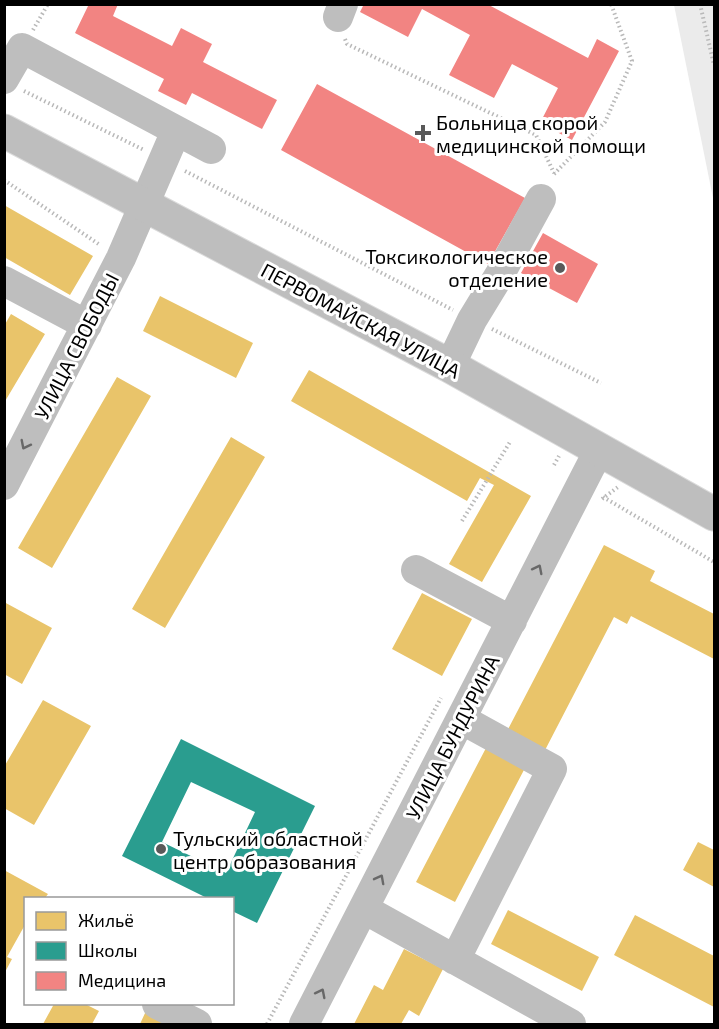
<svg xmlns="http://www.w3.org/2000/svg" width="719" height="1029" font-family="'Exo 2',sans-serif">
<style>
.green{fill:#ebebeb}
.homes{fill:#e9c46a}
.schools{fill:#2a9d8f;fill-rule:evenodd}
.health{fill:#f28482}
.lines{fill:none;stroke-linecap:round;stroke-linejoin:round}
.major-casing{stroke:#dbdbdb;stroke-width:35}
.path{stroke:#b9b9b9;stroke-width:4;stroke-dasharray:1.5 3;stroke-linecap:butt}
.minor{stroke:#bebebe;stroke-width:30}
.major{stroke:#bebebe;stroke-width:33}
.oneway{stroke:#686868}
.poi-dot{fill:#595959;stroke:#fff;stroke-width:2}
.labels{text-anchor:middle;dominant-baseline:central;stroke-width:6;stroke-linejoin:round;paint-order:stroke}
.poi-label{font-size:20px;fill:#000;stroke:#fff;text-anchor:start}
.street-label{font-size:20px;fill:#000;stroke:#fff}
</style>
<rect width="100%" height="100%" fill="#fff"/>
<!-- green -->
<path class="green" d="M674,5H714V203Z"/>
<!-- homes -->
<path class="homes" d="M4,205L93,256L70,295L4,257Z
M160,296L253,343L236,378L143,331Z
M11,314L45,334L4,403V326Z
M309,370L531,496L482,582L449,564L494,485L480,478L467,501L291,401Z
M117,377L151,396L52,568L18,548Z
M231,437L265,457L165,628L132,609Z
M604,545L655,571L650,581L714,614V659L631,616L627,624L614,617L543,754L505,735Z
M422,593L472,619L442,676L392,649Z
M4,602L52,628L22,684L4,674Z
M43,700L91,726L34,825L4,808V767Z
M486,748L525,768L455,902L416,882Z
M698,842L714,850V887L683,870Z
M4,870L48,894L45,898H26V923L7,957L12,959L4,974Z
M508,910L599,957L582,991L491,944Z
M635,915L714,956V1007L614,955Z
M404,949L443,969L419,1016L409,1010L401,1024H354L374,985L383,990Z
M54,1004H85L99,1011L92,1024H43Z
M146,1011L166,1021L164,1024H140Z"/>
<!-- schools -->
<path class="schools" d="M181,739L315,806L257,923L232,911V898H207L122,856ZM191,782L255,812L226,873L162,842Z"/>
<!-- health -->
<path class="health" d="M89,4H118L113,16L172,46L181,28L212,44L203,62L277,100L262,129L192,93L186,105L158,91L164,79L75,33Z
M364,4H487L588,58L597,39L619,51L572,140L540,123L558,88L512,64L494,98L449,75L470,35L422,9L408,37L360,12Z
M317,84L525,198L488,264L281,150Z
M543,233L598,264L577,303L521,273Z"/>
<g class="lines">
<defs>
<path id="major" d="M4,131L450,366L714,514"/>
</defs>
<!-- major casing -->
<use href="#major" class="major-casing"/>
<!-- path -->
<path class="path" d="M700,4L714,65
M33,30L48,4
M345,39L347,44L536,135L554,173
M24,91L144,150
M185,171L453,310
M554,174L605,122L632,61L611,4
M4,180L100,245
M492,329L601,383
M554,465L559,456
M603,497L714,562
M602,499L618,487
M462,521L510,442
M267,1024L441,698"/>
<!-- minor -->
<path class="minor" d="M338,17L343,4
M4,79L22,48L211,149
M4,281L87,325
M450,366L472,320L500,274L541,199
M4,485L121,258L176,131
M416,570L512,621
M364,909L571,1024
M455,960L552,769L461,719
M157,1004L197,1024
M304,1024L599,450"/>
<!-- major -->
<use href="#major" class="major"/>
</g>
<!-- one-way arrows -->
<defs><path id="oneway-chevron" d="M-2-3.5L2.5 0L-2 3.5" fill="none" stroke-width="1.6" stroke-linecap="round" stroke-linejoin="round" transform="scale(1.5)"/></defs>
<g class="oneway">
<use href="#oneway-chevron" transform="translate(25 445) rotate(117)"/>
<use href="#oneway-chevron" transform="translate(538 569) rotate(-63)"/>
<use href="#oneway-chevron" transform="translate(380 879) rotate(-62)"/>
<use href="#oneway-chevron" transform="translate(321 993) rotate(-63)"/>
</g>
<!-- markers -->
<g class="poi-dot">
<path d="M420 124h6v6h6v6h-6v6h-6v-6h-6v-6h6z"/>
<circle cx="560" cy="268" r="6"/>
<circle cx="161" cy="849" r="6"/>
</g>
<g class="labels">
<!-- poi labels -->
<g class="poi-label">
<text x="436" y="122">Больница скорой<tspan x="436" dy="23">медицинской помощи</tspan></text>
<text x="548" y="256" text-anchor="end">Токсикологическое<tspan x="548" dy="23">отделение</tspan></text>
<text x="173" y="838">Тульский областной<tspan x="173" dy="23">центр образования</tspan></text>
</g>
<!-- street labels -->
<g class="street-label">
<text transform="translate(361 320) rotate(28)">ПЕРВОМАЙСКАЯ УЛИЦА</text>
<text transform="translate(76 346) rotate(-63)">УЛИЦА СВОБОДЫ</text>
<text transform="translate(452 737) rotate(-63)">УЛИЦА БУНДУРИНА</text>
</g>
</g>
<!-- border -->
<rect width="719" height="1029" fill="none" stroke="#000000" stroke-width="12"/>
<!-- legend -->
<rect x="24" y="897" width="210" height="108" fill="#ffffff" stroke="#999999" stroke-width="1.5"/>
<rect x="36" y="912" width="30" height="18" fill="#e9c46a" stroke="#999999" stroke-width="1.5"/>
<text x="78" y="927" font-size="18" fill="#000000">Жильё</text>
<rect x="36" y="942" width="30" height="18" fill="#2a9d8f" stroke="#999999" stroke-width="1.5"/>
<text x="78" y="957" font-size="18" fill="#000000">Школы</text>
<rect x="36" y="972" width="30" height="18" fill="#f28482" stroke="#999999" stroke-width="1.5"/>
<text x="78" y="987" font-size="18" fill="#000000">Медицина</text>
</svg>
